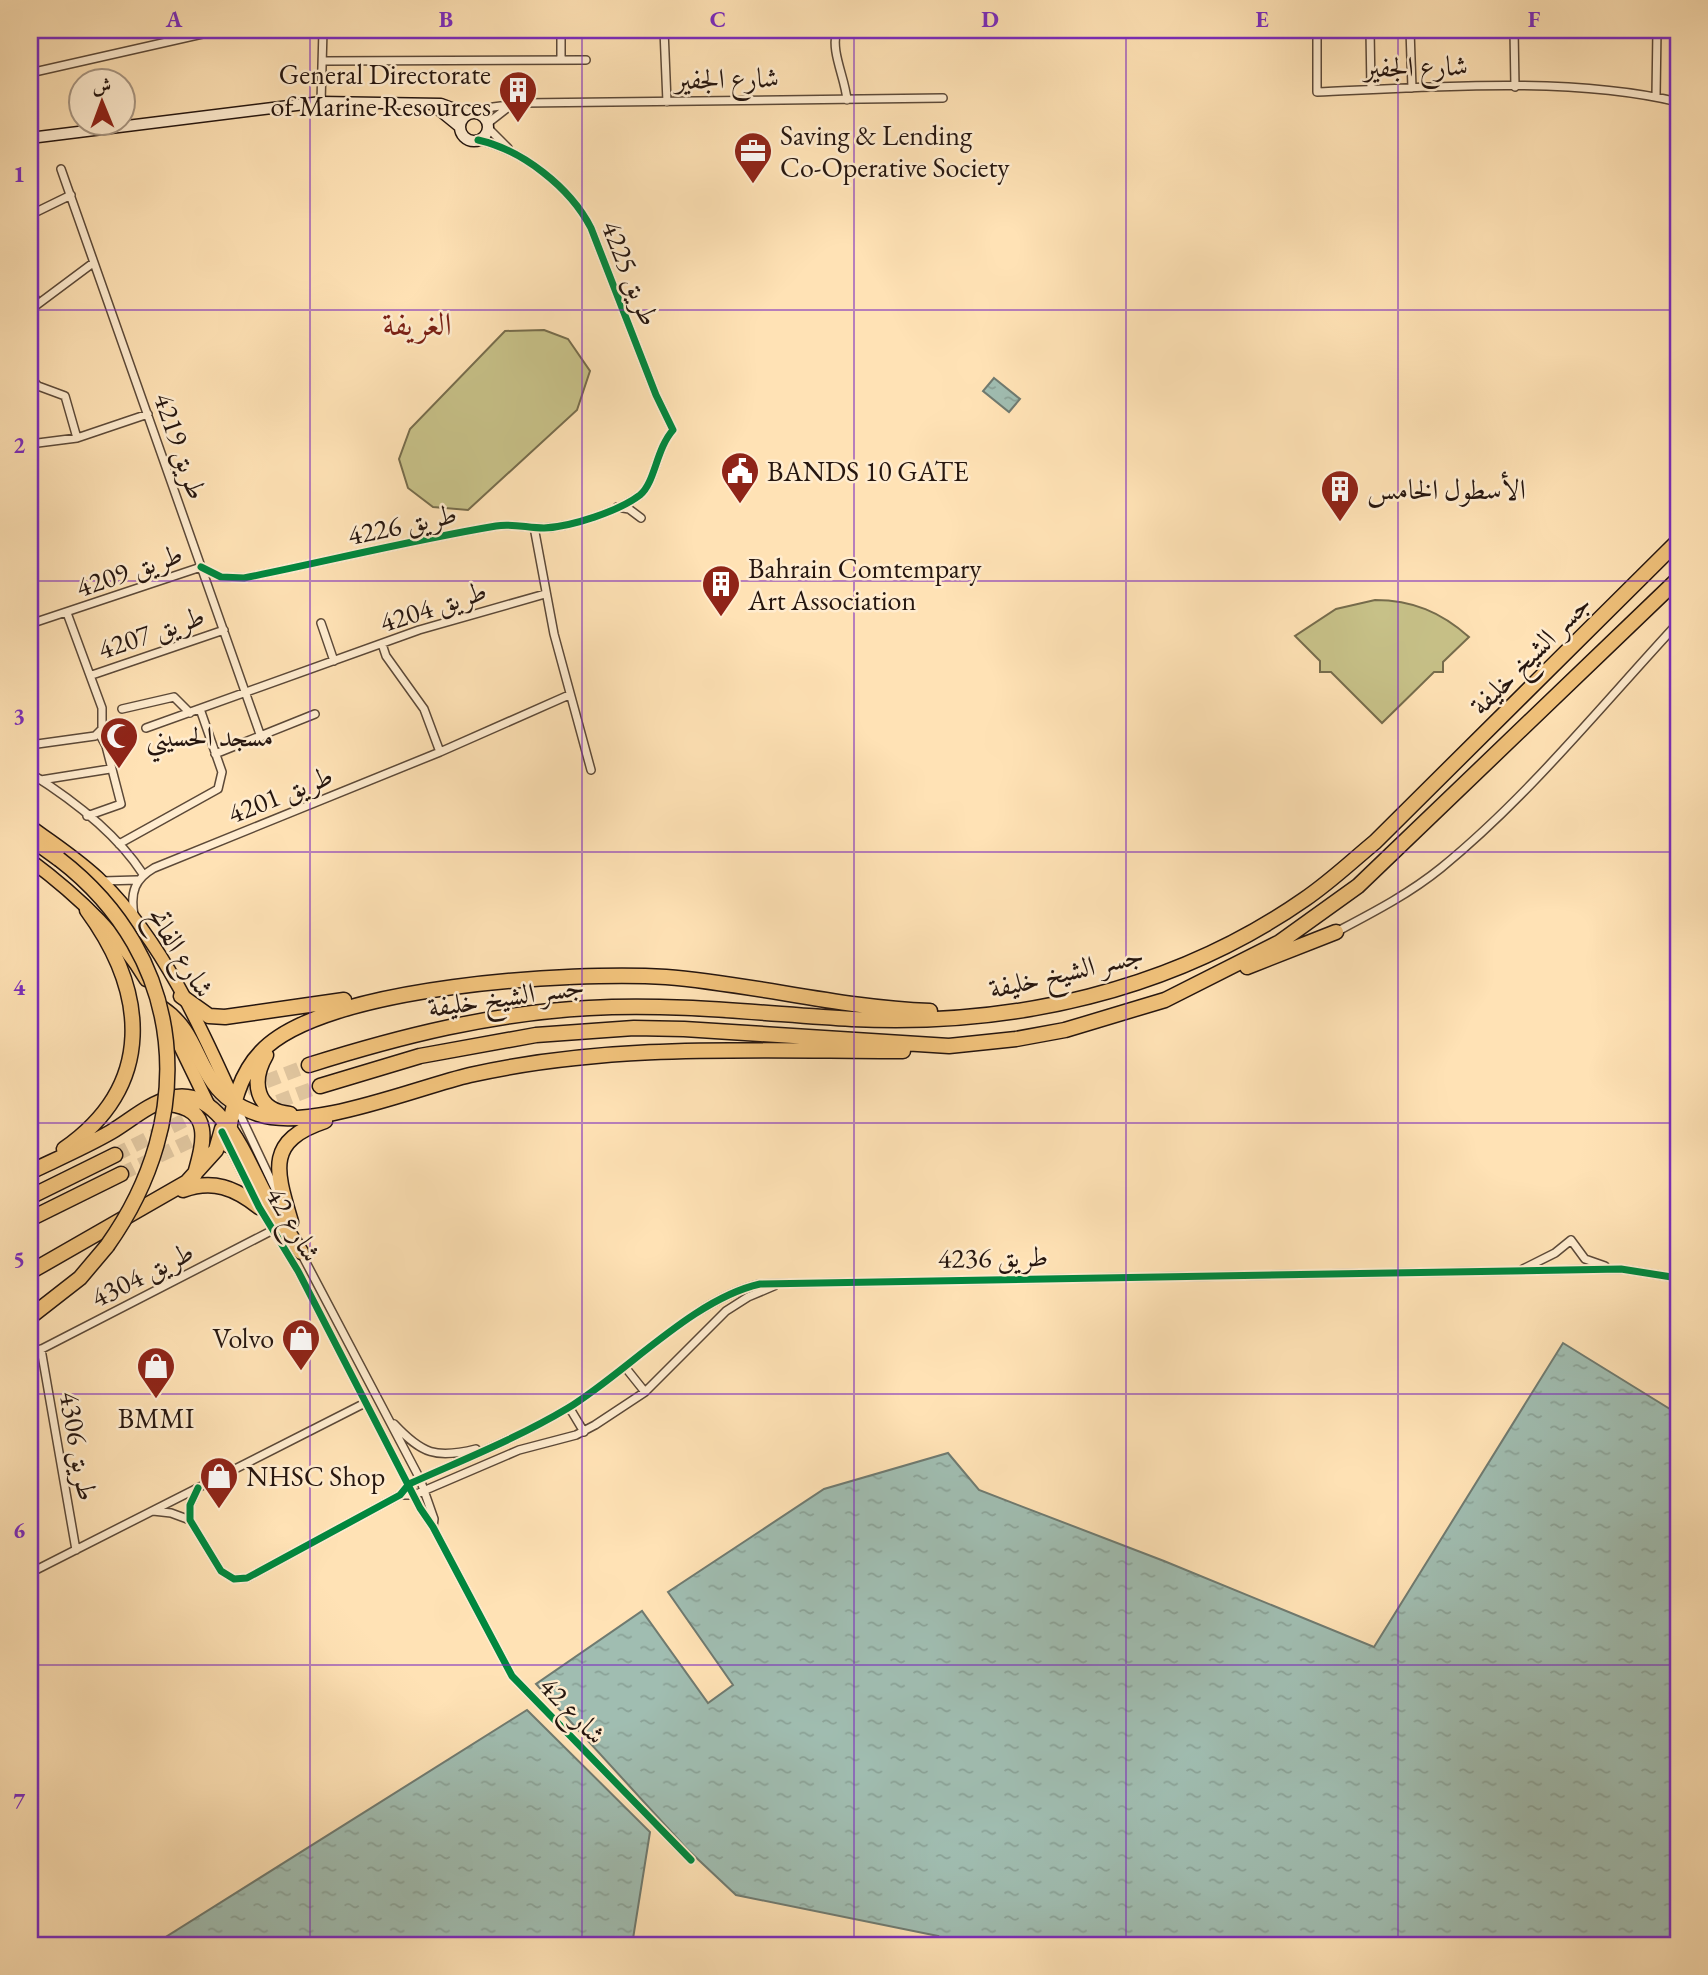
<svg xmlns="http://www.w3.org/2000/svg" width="1708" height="1975" font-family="'EB Garamond',Amiri,serif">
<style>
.garden{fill:#c7c188;stroke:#766c4c;stroke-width:2}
.water{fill:url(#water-ripples);stroke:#6f7a70;stroke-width:2}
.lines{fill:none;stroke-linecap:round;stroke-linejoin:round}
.highway-tunnel{stroke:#dec39c;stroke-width:14;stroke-dasharray:14 7;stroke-linecap:butt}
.street-casing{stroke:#5c4938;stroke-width:10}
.secondary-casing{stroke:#26160f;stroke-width:13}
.primary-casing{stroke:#26160f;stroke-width:15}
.highway-casing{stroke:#26160f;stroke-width:17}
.street{stroke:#ffeccf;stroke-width:7}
.secondary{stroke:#ffeccf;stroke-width:10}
.primary{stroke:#f0c17a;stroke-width:12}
.highway{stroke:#f0c17a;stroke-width:14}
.highway-bridge-casing{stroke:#26160f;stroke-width:17;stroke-linecap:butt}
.highway-bridge{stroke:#f0c17a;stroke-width:14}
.cycleway-casing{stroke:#ffeccf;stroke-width:11}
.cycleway{stroke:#00873e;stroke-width:7}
.grid{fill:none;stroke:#7b2cbf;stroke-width:2;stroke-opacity:0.55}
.labels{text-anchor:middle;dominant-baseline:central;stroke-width:5;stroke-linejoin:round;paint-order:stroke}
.street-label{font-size:28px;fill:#26160f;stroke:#ffeccf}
.poi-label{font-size:28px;fill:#26160f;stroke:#ffeccf;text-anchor:start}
.quarter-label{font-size:32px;fill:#7a1f14;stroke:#ffeccf}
.neatline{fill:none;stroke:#7b2cbf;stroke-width:2.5}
.grid-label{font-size:23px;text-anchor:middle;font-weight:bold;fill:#7b2cbf}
</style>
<defs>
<pattern id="water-ripples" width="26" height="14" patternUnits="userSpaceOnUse" patternTransform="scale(1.75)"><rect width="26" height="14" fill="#a0bdb1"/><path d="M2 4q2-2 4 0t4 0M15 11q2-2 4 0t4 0" fill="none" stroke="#8aa297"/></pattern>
</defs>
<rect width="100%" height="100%" fill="#ffe2b5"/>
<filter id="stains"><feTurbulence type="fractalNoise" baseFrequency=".00286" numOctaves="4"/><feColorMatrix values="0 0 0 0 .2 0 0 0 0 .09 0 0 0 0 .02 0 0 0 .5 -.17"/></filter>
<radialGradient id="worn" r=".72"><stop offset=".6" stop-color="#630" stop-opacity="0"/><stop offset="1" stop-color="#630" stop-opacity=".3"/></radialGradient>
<!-- garden -->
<path class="garden" d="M544,330L568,339L590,371L577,410L468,510L433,507L408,488L399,459L410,429L505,331Z
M1375,600C1412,600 1441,612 1469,637L1443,662V672H1434L1382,723L1331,672H1320V661L1295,636L1336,609Z"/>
<!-- water -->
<path class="water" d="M994,378L1020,399L1009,412L983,391Z
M1563,1343L1678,1414V1945H933L938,1936L736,1895L687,1849L536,1684L642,1611L708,1703L733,1685L668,1592L824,1489L948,1453L979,1490L1164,1561L1374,1647Z
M527,1710L650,1832L632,1945H153Z"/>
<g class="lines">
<!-- highway-tunnel -->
<path class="highway-tunnel" d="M258,1109L320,1086
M115,1155L249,1088L309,1065
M121,1174L230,1122"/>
<defs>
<path id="street" d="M561,30V59
M664,30L667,102
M837,30C830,51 845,77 847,100
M1317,30V92C1428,87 1571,76 1678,102
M1370,30L1371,89
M1410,30L1412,88
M1514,30L1515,87
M325,61L586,60
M30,73L220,30
M1656,96L1657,30
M321,102L323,30
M476,113L493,107L523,103L943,98
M488,123L511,105
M488,128L508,148
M61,169L261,737
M30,215L71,195
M30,287L37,303
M30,310L93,263
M30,377L38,386L65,396L77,438
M30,444L77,438L148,414
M617,507L629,509L641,518
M534,527L554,634L591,770
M201,567L221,577L244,578C328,561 412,540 496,526C512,523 528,528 544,528C571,527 619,511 640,495C655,483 656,449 673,430L656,395L591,228C570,187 522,150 478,140
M321,623L334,661
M30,624L201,567
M382,644L386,656L424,709L440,752
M92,675L224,630
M122,709L174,697L190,713
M146,728L419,630L545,594
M30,745L95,736L102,729V708L67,613
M215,754L315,714
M30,773C70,798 117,834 143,874
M41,780L110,769
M87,816L121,804L106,746L99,733
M119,844L218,789L222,772L200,709
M103,881L137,880
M134,915C130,892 135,879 154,868L440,752L569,695
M1336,932C1372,913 1409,894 1441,868C1528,797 1601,706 1678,623
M235,1104L278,1195
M228,1145L259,1207L298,1271L420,1508L433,1527L512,1676L691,1860
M300,1251L420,1479L434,1519L433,1527
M1523,1269L1555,1253L1571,1240L1585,1259L1605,1266
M41,1349L76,1550
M30,1355L273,1230
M625,1367L645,1392
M569,1407L584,1432
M394,1424C422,1454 436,1459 476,1449
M198,1488L190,1505V1520L221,1571L234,1579L247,1578L400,1495L409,1484C462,1460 518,1438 568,1408C627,1372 693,1299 760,1284L1621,1269L1678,1278
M400,1495H414L519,1450L576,1435L595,1425L645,1392L726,1311L748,1297L774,1286
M153,1511L171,1513L190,1520
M30,1573L365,1403"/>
<path id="secondary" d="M433,105L460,127
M460 127a14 14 0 1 1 28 0a14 14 0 1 1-28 0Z
M30,138L321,102L441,104L468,114"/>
<path id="primary" d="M30,826C54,844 81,861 102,882C162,941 201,1027 235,1103
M30,860C73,892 118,933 146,980
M163,1011L210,1108"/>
<path id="highway" d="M30,838L59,859
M1247,967L1336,932
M181,996L209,1016L225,1017L344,1000
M162,1008C208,1039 191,1091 258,1114C310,1132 415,1088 470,1075C613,1043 757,1051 903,1051
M266,1055C251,1081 255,1111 290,1114
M309,1065C401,1036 493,1013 589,1008C677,1003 765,1014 852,1019C1012,1027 1173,991 1305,899C1330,882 1352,861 1375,842L1678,541
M320,1086L420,1056L536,1035L634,1028L684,1029L949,1046L1016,1039L1065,1030L1165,1000L1280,942L1358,886L1678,579
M169,1104C213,1109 204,1142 195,1174
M228,1145C230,1113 238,1076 261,1052C323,985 576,971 666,977C754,984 841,1008 930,1011
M64,1149C156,1085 147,992 87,910
M30,1172C57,1159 85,1147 111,1132C131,1120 148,1104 171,1098C222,1085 248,1165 267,1198C278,1216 289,1234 301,1252
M183,1190C213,1179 235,1188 259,1207
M30,1197L115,1155
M30,1219L121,1174
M291,1222C276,1171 265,1141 325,1121
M30,1272L187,1182L216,1150L222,1129
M30,1317L80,1278L107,1246"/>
</defs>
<!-- street casing -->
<use href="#street" class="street-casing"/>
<!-- secondary casing -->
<use href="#secondary" class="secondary-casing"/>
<!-- primary casing -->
<use href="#primary" class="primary-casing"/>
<!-- highway casing -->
<use href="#highway" class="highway-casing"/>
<!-- street -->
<use href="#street" class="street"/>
<!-- secondary -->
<use href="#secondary" class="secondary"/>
<!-- primary -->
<use href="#primary" class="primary"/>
<!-- highway -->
<use href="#highway" class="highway"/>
<defs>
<path id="highway-bridge" d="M59,859C188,958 199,1117 107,1246"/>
</defs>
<!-- highway-bridge casing -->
<use href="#highway-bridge" class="highway-bridge-casing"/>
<!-- highway-bridge -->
<use href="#highway-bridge" class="highway-bridge"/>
<defs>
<path id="cycleway" d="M201,567L221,577L244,578C328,561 412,540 496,526C512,523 528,528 544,528C571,527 619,511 640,495C655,483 656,449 673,430L656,395L591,228C570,187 522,150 478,140
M222,1132L259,1207L298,1271L420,1508L433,1527L512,1676L691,1860
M198,1488L190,1505V1520L221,1571L234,1579L247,1578L400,1495L409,1484C462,1460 518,1438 568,1408C627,1372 693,1299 760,1284L1621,1269L1678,1278"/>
</defs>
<!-- cycleway casing -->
<use href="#cycleway" class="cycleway-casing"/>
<!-- cycleway -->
<use href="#cycleway" class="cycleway"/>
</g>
<!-- grid -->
<path class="grid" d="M310,30V1945M582,30V1945M854,30V1945M1126,30V1945M1398,30V1945M30,310H1678M30,581H1678M30,852H1678M30,1123H1678M30,1394H1678M30,1665H1678"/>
<!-- icons -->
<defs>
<symbol id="building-pin" viewBox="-11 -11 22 30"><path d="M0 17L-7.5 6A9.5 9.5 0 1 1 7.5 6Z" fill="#8f2418" stroke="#ffeccf"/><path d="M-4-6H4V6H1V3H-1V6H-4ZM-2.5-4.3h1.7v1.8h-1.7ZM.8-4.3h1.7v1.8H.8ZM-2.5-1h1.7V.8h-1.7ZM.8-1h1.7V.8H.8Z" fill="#fff"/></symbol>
<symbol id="office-pin" viewBox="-11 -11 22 30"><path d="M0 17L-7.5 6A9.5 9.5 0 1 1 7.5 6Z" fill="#8f2418" stroke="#ffeccf"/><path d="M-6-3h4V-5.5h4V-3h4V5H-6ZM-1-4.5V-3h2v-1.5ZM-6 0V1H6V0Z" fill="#fff"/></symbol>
<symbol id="civic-pin" viewBox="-11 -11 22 30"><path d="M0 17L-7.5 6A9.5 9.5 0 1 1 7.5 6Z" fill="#8f2418" stroke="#ffeccf"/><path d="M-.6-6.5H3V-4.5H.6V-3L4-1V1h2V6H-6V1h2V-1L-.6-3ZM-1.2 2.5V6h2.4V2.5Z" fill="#fff"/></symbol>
<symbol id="mosque-pin" viewBox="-11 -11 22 30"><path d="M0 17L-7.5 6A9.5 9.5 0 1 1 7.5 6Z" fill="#8f2418" stroke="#ffeccf"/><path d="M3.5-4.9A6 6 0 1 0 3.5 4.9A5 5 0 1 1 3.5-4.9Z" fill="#fff"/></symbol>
<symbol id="shop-pin" viewBox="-11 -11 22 30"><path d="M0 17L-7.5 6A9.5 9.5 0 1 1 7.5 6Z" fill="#8f2418" stroke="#ffeccf"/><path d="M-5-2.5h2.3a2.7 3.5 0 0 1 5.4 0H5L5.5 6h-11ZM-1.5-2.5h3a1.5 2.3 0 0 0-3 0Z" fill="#fff"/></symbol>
</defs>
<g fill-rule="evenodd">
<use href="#building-pin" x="496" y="68" width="44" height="60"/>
<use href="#office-pin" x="731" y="129" width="44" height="60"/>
<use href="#civic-pin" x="718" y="449" width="44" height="60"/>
<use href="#building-pin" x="1318" y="467" width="44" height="60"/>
<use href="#building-pin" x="699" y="562" width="44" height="60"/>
<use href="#mosque-pin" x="97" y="714" width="44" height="60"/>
<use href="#shop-pin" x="279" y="1316" width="44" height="60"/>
<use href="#shop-pin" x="134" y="1344" width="44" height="60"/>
<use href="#shop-pin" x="197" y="1454" width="44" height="60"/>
</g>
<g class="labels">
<!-- street labels -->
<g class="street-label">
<text transform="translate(1416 66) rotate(-1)">شارع الجفير</text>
<text transform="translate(727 78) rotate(-1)">شارع الجفير</text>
<text transform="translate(631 273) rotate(68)">طريق 4225</text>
<text transform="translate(181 446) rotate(71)">طريق 4219</text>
<text transform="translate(402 524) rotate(-12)">طريق 4226</text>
<text transform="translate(129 570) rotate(-19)">طريق 4209</text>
<text transform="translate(433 606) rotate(-18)">طريق 4204</text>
<text transform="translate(151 632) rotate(-19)">طريق 4207</text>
<text transform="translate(1530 654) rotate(-45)">جسر الشيخ خليفة</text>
<text transform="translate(280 794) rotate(-22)">طريق 4201</text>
<text transform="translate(181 952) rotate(58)">شارع الفاتح</text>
<text transform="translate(1066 971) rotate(-13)">جسر الشيخ خليفة</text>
<text transform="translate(506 996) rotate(-8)">جسر الشيخ خليفة</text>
<text transform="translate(294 1224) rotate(60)">شارع 42</text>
<text transform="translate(993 1257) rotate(-1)">طريق 4236</text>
<text transform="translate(142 1274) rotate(-27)">طريق 4304</text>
<text transform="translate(79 1446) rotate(80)">طريق 4306</text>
<text transform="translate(573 1710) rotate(46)">شارع 42</text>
</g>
<!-- poi labels -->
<g class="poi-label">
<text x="491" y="74" text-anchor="end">General Directorate<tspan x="491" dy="32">of Marine Resources</tspan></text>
<text x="780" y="135">Saving &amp; Lending<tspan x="780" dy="32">Co-Operative Society</tspan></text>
<text x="767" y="471">BANDS 10 GATE</text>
<text x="1367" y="489">الأسطول الخامس</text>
<text x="748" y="568">Bahrain Comtempary<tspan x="748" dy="32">Art Association</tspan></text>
<text x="146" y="736">مسجد الحسيني</text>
<text x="274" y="1338" text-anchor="end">Volvo</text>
<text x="156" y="1418" text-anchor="middle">BMMI</text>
<text x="246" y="1476">NHSC Shop</text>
</g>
<!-- quarter labels -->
<g class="quarter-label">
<text x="417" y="324">الغريفة</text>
</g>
</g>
<!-- margin -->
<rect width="1708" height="1975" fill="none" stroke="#ffe2b5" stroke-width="77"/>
<!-- north arrow -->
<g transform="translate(102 102) rotate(359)"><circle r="33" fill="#ffeccf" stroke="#a89682" stroke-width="2"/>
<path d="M0-5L12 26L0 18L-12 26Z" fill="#8f2418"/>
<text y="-10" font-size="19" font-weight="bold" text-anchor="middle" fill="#26160f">ش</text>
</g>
<rect x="38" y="38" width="1632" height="1899" class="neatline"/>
<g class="grid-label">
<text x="174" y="27">A</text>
<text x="446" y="27">B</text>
<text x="718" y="27">C</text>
<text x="990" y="27">D</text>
<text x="1262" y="27">E</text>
<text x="1534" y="27">F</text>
<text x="19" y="182">1</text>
<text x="19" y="453">2</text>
<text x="19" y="724">3</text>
<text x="19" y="995">4</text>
<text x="19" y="1267">5</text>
<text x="19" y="1538">6</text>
<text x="19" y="1809">7</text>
</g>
<rect width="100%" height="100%" filter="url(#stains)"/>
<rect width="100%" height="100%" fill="url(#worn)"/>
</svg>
